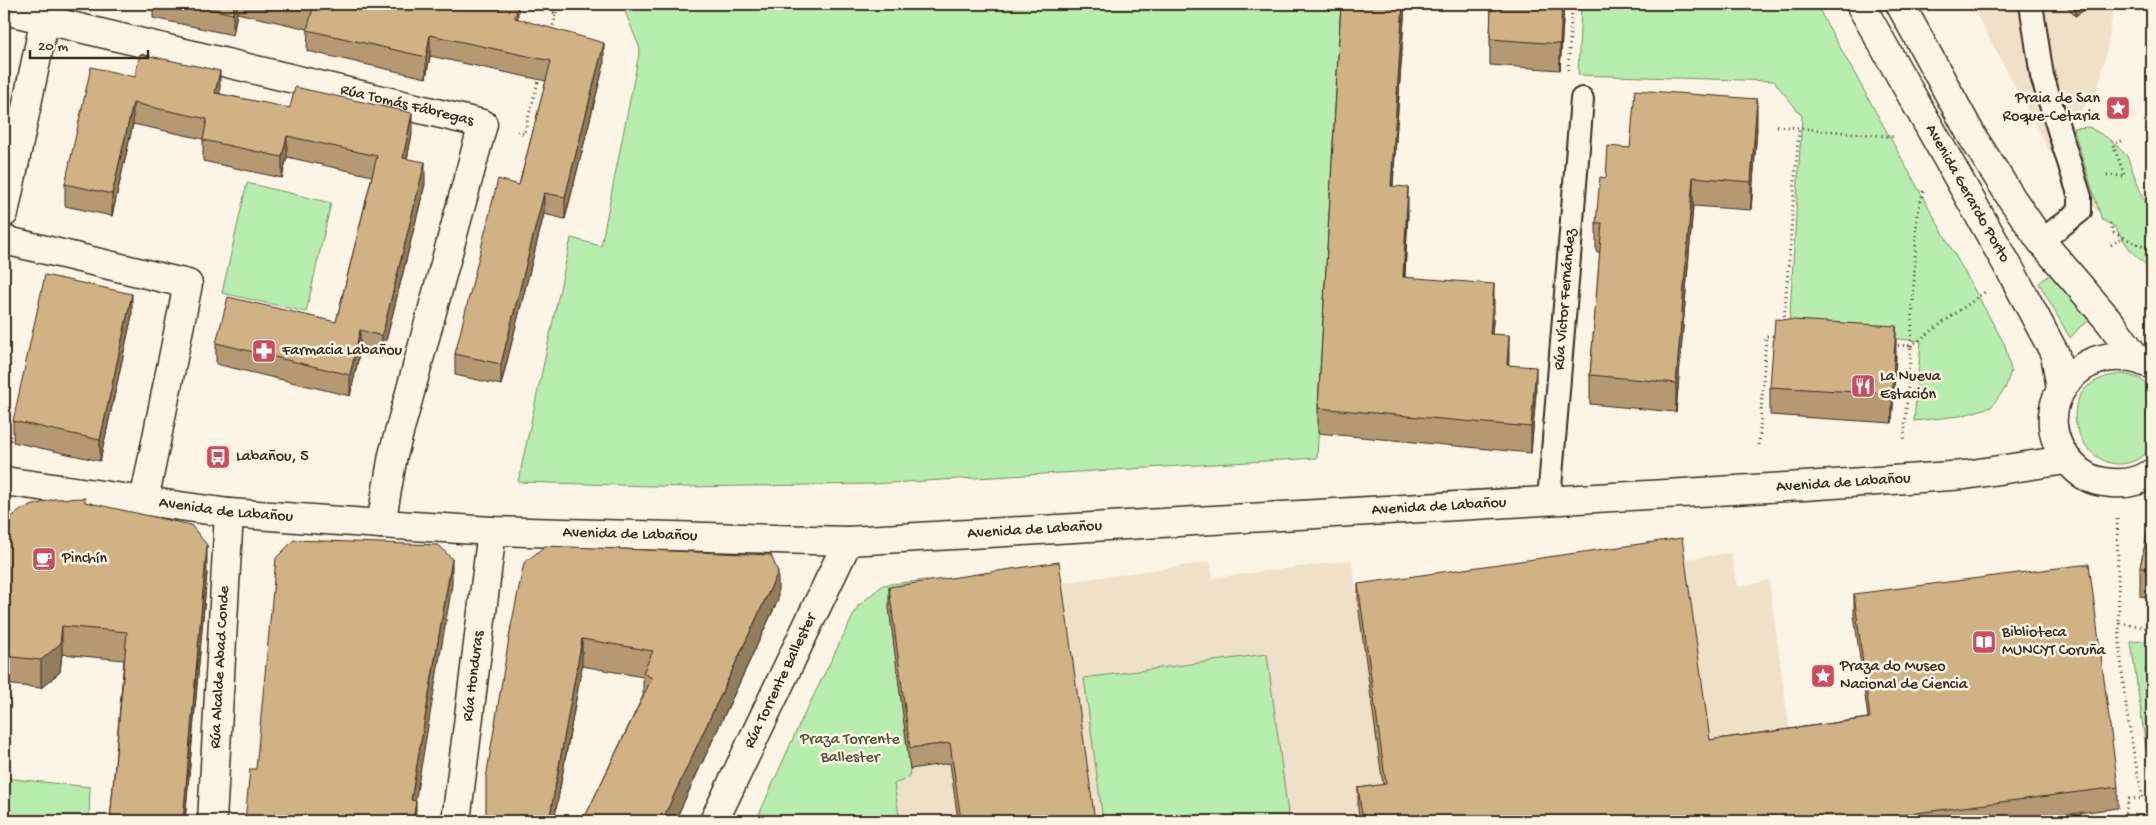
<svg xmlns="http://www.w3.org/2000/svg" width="2156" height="825" font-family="'Gochi Hand',sans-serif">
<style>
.built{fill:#efe1c8}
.green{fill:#b7edaf;stroke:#798c66}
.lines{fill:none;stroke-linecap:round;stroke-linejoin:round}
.service-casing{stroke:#3b2a1e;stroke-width:26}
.pedestrian-casing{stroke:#3b2a1e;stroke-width:31}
.minor-casing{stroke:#3b2a1e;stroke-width:31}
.tertiary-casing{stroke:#3b2a1e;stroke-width:31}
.path{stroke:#3b2a1e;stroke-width:3;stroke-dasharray:1 4;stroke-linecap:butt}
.service{stroke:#fcf5e5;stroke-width:22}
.pedestrian{stroke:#fcf5e5;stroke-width:28}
.minor{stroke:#fcf5e5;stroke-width:28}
.tertiary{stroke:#fcf5e5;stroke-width:28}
.wall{fill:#b49972;stroke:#3b2a1e}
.shaded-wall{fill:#927d5d;stroke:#3b2a1e}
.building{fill:#d1b285;stroke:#3b2a1e}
.labels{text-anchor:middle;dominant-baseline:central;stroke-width:5;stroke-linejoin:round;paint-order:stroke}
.poi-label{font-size:16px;fill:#3b2a1e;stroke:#fcf5e5;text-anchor:start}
.street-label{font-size:16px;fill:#3b2a1e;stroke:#fcf5e5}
.park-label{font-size:16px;fill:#54513b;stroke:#fcf5e5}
</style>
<rect width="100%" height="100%" fill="#fcf5e5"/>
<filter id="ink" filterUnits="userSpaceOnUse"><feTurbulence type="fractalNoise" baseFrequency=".02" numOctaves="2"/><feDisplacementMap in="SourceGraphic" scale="10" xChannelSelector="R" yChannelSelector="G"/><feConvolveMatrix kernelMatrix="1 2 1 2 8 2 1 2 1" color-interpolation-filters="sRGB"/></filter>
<g filter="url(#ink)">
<!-- built -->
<path class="built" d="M1971,4H2114L2106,55L2096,95L2070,121L2101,215L2073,185L2049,150Z
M1731,553L1737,587L1769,581L1792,749L1853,821H900L894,784L907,781L890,613L928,601L1210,562L1213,578L1352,560L1358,604Z"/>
<!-- green -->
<path class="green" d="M622,4H1343L1317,458L873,484L686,487L518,482L571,238L601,246L640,49Z
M1581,4H1816L2005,345L2011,371L2005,389L1991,407L1960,416L1914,421L1921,341L1789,329L1802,116L1774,81L1578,75Z
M2089,127L2111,140L2127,156L2143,198L2152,210V271L2131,251L2114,226L2102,220L2073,128Z
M247,183L331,203L306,312L222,293Z
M2052,273L2094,318L2081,326L2070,338L2039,283Z
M2124,374L2139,378L2152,388V448C2093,508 2028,380 2124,374Z
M926,580L928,601L890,613L910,769L909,778L894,784L900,821H756L800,723L858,606L883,585Z
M2152,640V666L2145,668L2152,717V777H2150L2131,642Z
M1267,654L1289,821H1103L1084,678Z
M4,778L90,787L89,821H4Z"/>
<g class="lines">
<defs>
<g id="service">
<path d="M2031,4L2042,76L2080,197V211L2041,241"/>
<path id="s1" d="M1549,500L1582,99"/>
</g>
<path id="pedestrian" d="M4,240L188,284L144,501"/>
<g id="minor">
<path id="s2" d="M4,10L483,124L393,455L381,524"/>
<path id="s3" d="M4,481L229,513L381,524L492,531L848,541L1804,486L1965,475L2066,460"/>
<path id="s4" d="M212,821L229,513"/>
<path id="s5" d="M456,821L492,531"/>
<path id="s6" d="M714,821L848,541"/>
</g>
<g id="tertiary">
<path id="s7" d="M1860,4L2013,275L2055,354L2061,388"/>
<path d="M1900,4L1972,136L2012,199L2041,241L2110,322L2136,358"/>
<path d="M4,213L48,4"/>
<path d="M2147,363C2078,334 2020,415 2074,467C2082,475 2093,481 2104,482C2121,485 2138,483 2152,473"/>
</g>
</defs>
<!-- service casing -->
<use href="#service" class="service-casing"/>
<!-- pedestrian casing -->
<use href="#pedestrian" class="pedestrian-casing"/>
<!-- minor casing -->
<use href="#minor" class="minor-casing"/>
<!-- tertiary casing -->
<use href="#tertiary" class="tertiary-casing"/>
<!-- path -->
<path class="path" d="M519,4L556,13L552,30
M556,13L557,4
M1568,70L1572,4
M1777,126L1896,137
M517,132L524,134L539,78
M2107,175L2125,176L2113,145L2124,140
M2110,223L2114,233L2123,237
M2111,245L2123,237L2152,251
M1784,321L1799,128
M1893,345L1911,346L1904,439
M1911,346L1917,216L1924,188
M1911,346L1985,292
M1759,445L1766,336H1777
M2117,519L2119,623L2152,628
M2119,623C2121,683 2130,740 2143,798L2129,799L2123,821
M2081,813L2083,821
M2078,821L2081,813"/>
<!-- service -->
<use href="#service" class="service"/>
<!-- pedestrian -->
<use href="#pedestrian" class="pedestrian"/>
<!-- minor -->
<use href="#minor" class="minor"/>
<!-- tertiary -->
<use href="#tertiary" class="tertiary"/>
</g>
<!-- wall -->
<path class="wall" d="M153,4H412L434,9L518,19L604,64L565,219L544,214L501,385L455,375V354L519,185L546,81L430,56L426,78L307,51L308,29L237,13L233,35L153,18Z
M1341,4H1405L1393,186L1408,213L1405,277L1494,310L1492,334L1509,365L1536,393L1531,453L1318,433V408Z
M1458,4H1564L1560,70L1490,65V39L1491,7Z
M2066,4H2094L2075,16L2066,5Z
M135,77L220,93V94L412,134L407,159L425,184L382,357L360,351L350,396L216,364V343L336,322L372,176L287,157L282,178L203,161V139L133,124L112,216L65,206V184Z
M1757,128L1751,210L1693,206L1676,412L1590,404V375L1600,252H1596V223L1606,178Z
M132,315L100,461L13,442V421Z
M1896,355L1892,423L1770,415V387Z
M85,502L207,573L185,821H110L124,660L62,654L60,672L41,688L4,684V526Z
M2152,513V598L2140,596V567Z
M1358,584L1710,740L1868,718L1854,615V594L2118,787V808L2015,821H1360L1358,809V788L1383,785L1358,604Z
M889,587L1095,821H958L950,763L910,769L889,608Z
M778,600L675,821H583L643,696V677L582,666L554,821H486L511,626Z"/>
<!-- shaded-wall -->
<path class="shaded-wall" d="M234,4H237V13L233,35V14Z
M1403,4H1405L1391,212V186Z
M1562,4H1564L1560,70V44Z
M2075,4H2094L2075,16Z
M518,6V27L515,18Z
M430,35V56L426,78V57Z
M604,43V64L565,219V197Z
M220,71V93L215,114V93Z
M1757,99V128L1751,210V182Z
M133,103V124L112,216V194Z
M412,113V134L403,179V158Z
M287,136V157L282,178V157Z
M425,162V184L382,357V336Z
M1693,177V206L1676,412V383Z
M1408,187V213L1403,303V277Z
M544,193V214L501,385V364Z
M1494,284V310L1490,359V334Z
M132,294V315L100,461V440Z
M1896,326V355L1892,423V394Z
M360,330V351L350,396V375Z
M1509,335V361L1507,390V365Z
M1536,367V393L1531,453V427Z
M207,545V573L185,821H183Z
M452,559V585L412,821L411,800Z
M778,572V600L675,821H662Z
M62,626V654L60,672L41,688V660Z
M582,639V666L554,821H549Z
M416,801V821H413Z"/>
<!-- building -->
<path class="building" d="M186,4H234L233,14Z
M291,4H412L434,9L435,4H510L518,6L515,18L604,43L565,197L544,193L501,364L455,354L498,179L519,185L551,61L430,35L426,57L307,30L313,8Z
M1341,4H1403L1391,186L1408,187L1403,277L1494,284L1490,334L1509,335L1507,365L1536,367L1531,427L1318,408Z
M1491,4H1562L1560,44L1490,39Z
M140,54L220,71L215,93L290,108L295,87L412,113L403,158L425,162L382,336L360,330L350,375L216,343L228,297L336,322L377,156L287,136L282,157L203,140L207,119L133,103L112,194L65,184L91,67L135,77Z
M1635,90L1757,99L1751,182L1693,177L1676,383L1590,375L1602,223H1596L1600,177L1606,178L1608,146L1630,148Z
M45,275L132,294L100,440L13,421Z
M1775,319L1896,326L1892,394L1770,387Z
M85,498V502L191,525L207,545L183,821H110L127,632L62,626L60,644L41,660L4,656V526L11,517L24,508L54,499Z
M2152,513V570L2140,567Z
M1682,538L1710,740L1870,718L1854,594L2089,564L2118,787L1854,821H1363L1358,788L1386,784L1358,584Z
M294,540L439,545L452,559L411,800L416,801L413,821H245L250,769H256L276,558Z
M545,546L771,555L778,572L662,821H583L652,678L643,673L653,651L582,639L549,821H486V778L511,626L524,563Z
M1059,562L1095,821H961L950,743L910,748L889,587Z"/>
</g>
<!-- icons -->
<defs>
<symbol id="sight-square" viewBox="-11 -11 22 22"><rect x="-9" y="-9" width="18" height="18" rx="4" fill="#d1495b" stroke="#fcf5e5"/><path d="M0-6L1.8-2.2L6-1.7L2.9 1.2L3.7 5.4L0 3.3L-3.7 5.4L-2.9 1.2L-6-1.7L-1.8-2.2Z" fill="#fff"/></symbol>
<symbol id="pharmacy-square" viewBox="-11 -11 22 22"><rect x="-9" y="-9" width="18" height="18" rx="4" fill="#d1495b" stroke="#fcf5e5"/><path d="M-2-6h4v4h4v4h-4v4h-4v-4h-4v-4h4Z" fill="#fff"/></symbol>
<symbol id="restaurant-square" viewBox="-11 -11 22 22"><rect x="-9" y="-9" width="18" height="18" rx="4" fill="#d1495b" stroke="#fcf5e5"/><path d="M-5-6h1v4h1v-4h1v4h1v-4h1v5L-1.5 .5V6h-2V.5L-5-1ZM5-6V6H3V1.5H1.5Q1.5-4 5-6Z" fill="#fff"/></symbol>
<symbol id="bus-square" viewBox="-11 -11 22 22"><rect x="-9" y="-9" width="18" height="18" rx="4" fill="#d1495b" stroke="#fcf5e5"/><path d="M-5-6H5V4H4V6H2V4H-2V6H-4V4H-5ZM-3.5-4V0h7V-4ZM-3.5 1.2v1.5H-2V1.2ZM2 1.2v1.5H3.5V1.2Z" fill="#fff"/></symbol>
<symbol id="cafe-square" viewBox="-11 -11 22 22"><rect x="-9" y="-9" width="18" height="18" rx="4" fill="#d1495b" stroke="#fcf5e5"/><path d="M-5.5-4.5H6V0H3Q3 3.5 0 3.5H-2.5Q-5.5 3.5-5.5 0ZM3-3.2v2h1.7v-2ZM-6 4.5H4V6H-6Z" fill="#fff"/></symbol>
<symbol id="library-square" viewBox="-11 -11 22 22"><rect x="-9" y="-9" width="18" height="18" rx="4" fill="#d1495b" stroke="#fcf5e5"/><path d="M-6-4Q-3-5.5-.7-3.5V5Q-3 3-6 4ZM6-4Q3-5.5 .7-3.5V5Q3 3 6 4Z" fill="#fff"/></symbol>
</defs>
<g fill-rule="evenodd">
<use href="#sight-square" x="2104" y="94" width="28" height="28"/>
<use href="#pharmacy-square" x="250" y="337" width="28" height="28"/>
<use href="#restaurant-square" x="1849" y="372" width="28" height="28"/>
<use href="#bus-square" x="204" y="443" width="28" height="28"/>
<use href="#cafe-square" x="30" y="545" width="28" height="28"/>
<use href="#library-square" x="1970" y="628" width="28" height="28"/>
<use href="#sight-square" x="1809" y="662" width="28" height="28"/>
</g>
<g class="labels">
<!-- poi labels -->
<g class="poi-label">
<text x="2100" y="99" text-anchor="end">Praia de San<tspan x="2100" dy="18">Roque-Cetaria</tspan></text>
<text x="282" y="351">Farmacia Labañou</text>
<text x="1880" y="377">La Nueva<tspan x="1880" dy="18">Estación</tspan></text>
<text x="236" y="457">Labañou, 5</text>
<text x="62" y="559">Pinchín</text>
<text x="2002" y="633">Biblioteca<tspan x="2002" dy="18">MUNCYT Coruña</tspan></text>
<text x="1840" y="667">Praza do Museo<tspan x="1840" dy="18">Nacional de Ciencia</tspan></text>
</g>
<!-- street labels -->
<g class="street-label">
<text stroke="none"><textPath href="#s2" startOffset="414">Rúa Tomás Fábregas</textPath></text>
<text stroke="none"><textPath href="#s7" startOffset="218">Avenida Gerardo Porto</textPath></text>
<text stroke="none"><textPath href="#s1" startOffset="201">Rúa Víctor Fernández</textPath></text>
<text stroke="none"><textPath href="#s3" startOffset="1844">Avenida de Labañou</textPath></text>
<text stroke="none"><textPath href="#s3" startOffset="1439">Avenida de Labañou</textPath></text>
<text stroke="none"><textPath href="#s3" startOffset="224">Avenida de Labañou</textPath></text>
<text stroke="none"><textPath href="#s3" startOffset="1034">Avenida de Labañou</textPath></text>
<text stroke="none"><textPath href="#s3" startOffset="629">Avenida de Labañou</textPath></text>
<text stroke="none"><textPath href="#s4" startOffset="154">Rúa Alcalde Abad Conde</textPath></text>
<text stroke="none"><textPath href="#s5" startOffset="146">Rúa Honduras</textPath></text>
<text stroke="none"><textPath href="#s6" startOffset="155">Rúa Torrente Ballester</textPath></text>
</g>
<!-- park labels -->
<g class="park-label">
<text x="850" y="740">Praza Torrente<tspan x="850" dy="18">Ballester</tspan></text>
</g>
</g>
<!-- margin -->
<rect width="2156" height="825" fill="none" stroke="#fcf5e5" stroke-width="20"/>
<rect x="10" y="10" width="2136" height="805" fill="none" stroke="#3b2a1e" stroke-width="2" filter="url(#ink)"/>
<!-- scale -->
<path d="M30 50v8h118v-8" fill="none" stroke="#3b2a1e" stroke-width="2.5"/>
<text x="38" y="50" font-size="15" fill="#3b2a1e" stroke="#fcf5e5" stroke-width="4" paint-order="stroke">20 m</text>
</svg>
